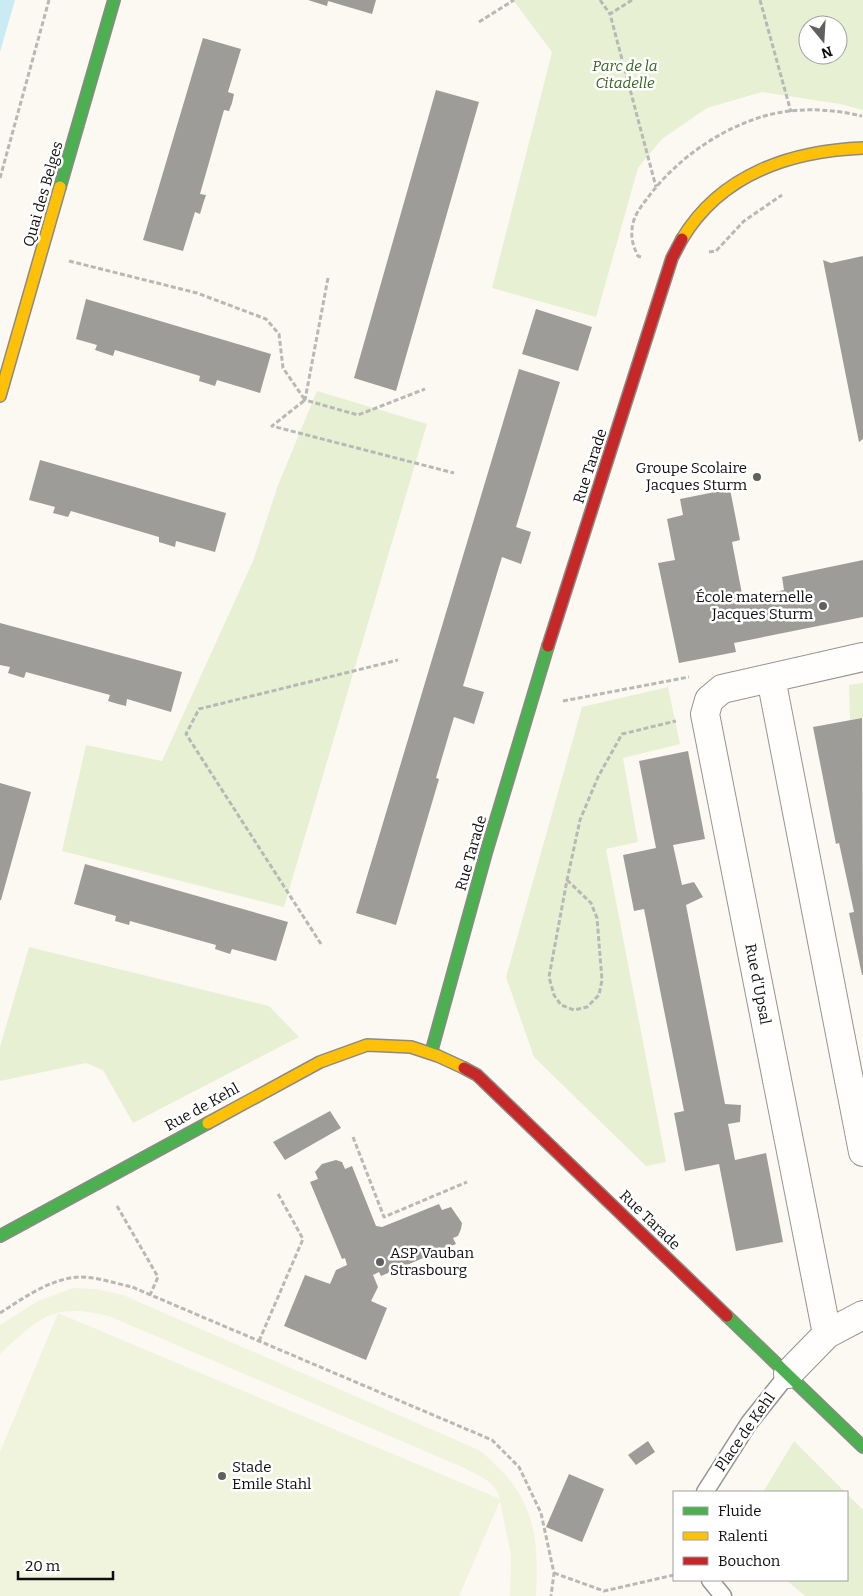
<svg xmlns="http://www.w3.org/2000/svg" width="863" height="1596" font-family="Bitter,serif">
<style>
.green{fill:#e8f0d3;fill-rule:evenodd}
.pitch{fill:#f0f4dd}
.water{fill:#caeaf4}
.building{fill:#9e9c98}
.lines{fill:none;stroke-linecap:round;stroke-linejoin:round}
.lane-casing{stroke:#959491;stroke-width:19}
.street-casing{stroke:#959491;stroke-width:30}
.fast-casing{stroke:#8c8a87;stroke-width:14}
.slow-casing{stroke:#8c8a87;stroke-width:14}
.jam-casing{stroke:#8c8a87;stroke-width:14}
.path{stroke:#b8b8b6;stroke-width:3;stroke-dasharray:5 2.5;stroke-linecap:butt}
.lane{stroke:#fffefd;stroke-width:16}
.street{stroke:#fffefd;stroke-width:28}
.fast{stroke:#4caf50;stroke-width:11}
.slow{stroke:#ffc107;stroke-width:11}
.jam{stroke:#c62828;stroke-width:11}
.poi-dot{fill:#61605e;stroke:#fff;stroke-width:2}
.labels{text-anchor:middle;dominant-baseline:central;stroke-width:5;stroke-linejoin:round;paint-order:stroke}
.park-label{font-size:15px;font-style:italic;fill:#35651f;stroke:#fff}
.street-label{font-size:15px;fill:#0e0e0e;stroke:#fff}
.poi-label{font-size:15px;fill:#0e0e0e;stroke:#fff;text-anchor:end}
</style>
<rect width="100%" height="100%" fill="#fcf9f2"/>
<!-- green -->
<path class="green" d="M513,0H863V110L840,104L762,92L707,108L662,139L638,168L596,317L492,288L552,52ZM808,25H838V55H808Z
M317,391L427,424L284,907L62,851L86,745L162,761L253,561L278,485Z
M863,683V721L862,718L850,720L849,685Z
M668,687L680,744L623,758L638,842L606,849L666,1162L646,1166L534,1057L506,977L582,707Z
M29,947L269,1006L299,1037L133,1123L103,1070L86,1063L0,1081V1047Z
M794,1441L845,1492H763Z
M847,1494L863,1510V1596H805L786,1580H847Z"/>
<!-- pitch -->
<path class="pitch" d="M73,1288L96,1289L123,1295L479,1450C532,1492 540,1531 536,1596H510L511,1555L500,1501L459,1596H0V1452L58,1313L500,1499C496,1481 477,1475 462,1467L111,1317C54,1302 41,1316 0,1354V1325L38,1301Z"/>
<!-- water -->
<path class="water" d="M0,0H15L0,52Z"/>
<!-- building -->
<path class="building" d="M308,0H376L372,14L328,1L327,6Z
M203,38L241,49L228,92L234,94L232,103L229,111L224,110L200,194L206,195L203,204L200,214L195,212L183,251L143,240Z
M436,90L479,102L396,391L354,378Z
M863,256V439L859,442L823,260L831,263Z
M86,299L271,354L260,393L217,380L215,386L199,381L200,376L115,350L113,356L95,350L97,345L76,339Z
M536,309L592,327L578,371L522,354Z
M519,369L560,382L516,527L531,532L521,564L502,557L463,686L484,692L474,724L454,717L436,778L439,779L396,925L356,913Z
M40,460L226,513L215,552L176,541L175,547L159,542V537L71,511L68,517L53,513L55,507L29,500Z
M730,489L740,540L732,542L743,599L784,590L782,577L863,560V617L734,643L736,652L679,663L658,563L675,560L667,519L683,515L680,499Z
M0,623L182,672L171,712L127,699L126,706L118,704L108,701L110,695L26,672L24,678L8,673L10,667L0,665Z
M862,718L863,975H862L849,913L854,912L839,843L836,844L813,727Z
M688,751L705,839L673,845L682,885L694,882L703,897L686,905L725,1104L741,1105L740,1122L728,1124L735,1160L766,1153L783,1242L736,1251L719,1164L685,1171L674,1113L684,1111L644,909L634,911L623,855L656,848L639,761Z
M0,783L31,792L1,900H0Z
M85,864L288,922L276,961L232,949L230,954L215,949L216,945L130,921L129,925L115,921L116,916L74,904Z
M330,1111L341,1128L285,1160L273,1142Z
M336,1160L342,1162L345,1169L352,1166L376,1226L382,1227L439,1204L442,1210L451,1207L462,1223L461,1229L458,1236L453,1238L456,1244L381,1276L379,1272L373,1275L378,1287L371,1301L387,1308L366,1360L284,1326L305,1275L330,1284L336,1270L347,1265L345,1258L342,1259L310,1182L318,1179L315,1172L322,1164Z
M648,1441L655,1452L636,1465L628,1455Z
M569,1474L604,1489L582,1542L546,1527Z"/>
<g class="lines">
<defs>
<path id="lane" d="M705,1492L749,1423L788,1374
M710,1580L723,1596"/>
<path id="street" d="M771,678L863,1152
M827,1334L705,714L709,700L722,689L863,657
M788,1374L827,1334L863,1315"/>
<path id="fast" d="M60,187L114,0
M431,1053L486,853L548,646
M0,1236L208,1123
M727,1316L863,1447"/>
<path id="slow" d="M682,239C721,174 791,151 863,148
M0,396L60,187
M208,1123L320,1062L367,1045L411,1047L438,1056L464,1068"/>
<path id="jam" d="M548,646L672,258L682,239
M464,1068L477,1075L727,1316"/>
</defs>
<!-- lane casing -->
<use href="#lane" class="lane-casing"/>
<!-- street casing -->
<use href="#street" class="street-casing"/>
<!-- fast casing -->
<use href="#fast" class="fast-casing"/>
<!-- slow casing -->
<use href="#slow" class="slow-casing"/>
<!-- jam casing -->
<use href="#jam" class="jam-casing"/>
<!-- path -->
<path class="path" d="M600,0L610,14
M632,0L610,14L656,187
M760,0L791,112
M479,22L514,0
M0,178L49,0
M709,252L716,251L744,221L782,195
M641,257L638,256C634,248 631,240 632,231C632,219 639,209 646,200C675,160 720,128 768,115C799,107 832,109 862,116
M69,261L197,293L266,319L279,334L283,368L305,400L272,426L454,473
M328,278L305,400L358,415L425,389
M563,701L689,677
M567,880L591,903L597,918L602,980L599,995L587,1007L574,1010L561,1005L554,995L549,977L567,880L580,820L598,777L622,734L676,721
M321,944L186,734L199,709L398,660
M353,1137L384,1217L467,1182
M117,1206L158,1277L150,1295
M0,1313C22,1299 44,1283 70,1278C89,1274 113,1283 132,1287L492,1440L519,1467L541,1513L554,1573L551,1596
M259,1341L303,1239L277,1192
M554,1573L604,1591L674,1575"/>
<!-- lane -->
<use href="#lane" class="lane"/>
<!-- street -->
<use href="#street" class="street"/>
<!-- fast -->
<use href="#fast" class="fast"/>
<!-- slow -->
<use href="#slow" class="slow"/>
<!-- jam -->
<use href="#jam" class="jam"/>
</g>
<!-- markers -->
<g class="poi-dot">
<circle cx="757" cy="477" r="5"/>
<circle cx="823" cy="606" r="5"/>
<circle cx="380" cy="1262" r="5"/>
<circle cx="222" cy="1476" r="5"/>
</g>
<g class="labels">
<!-- park labels -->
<g class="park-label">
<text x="625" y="66">Parc de la<tspan x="625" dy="17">Citadelle</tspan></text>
</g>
<!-- street labels -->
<g class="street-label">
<text transform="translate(43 194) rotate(-74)">Quai des Belges</text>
<text transform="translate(590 466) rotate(-72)">Rue Tarade</text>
<text transform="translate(471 853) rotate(-74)">Rue Tarade</text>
<text transform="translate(758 984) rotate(79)">Rue d'Upsal</text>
<text transform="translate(202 1107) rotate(-29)">Rue de Kehl</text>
<text transform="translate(650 1220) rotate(44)">Rue Tarade</text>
<text transform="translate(745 1432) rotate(-55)">Place de Kehl</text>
</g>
<!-- poi labels -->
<g class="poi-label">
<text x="747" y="468">Groupe Scolaire<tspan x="747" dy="17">Jacques Sturm</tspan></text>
<text x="813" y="597">École maternelle<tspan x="813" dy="17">Jacques Sturm</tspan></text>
<text x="390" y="1253" text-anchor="start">ASP Vauban<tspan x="390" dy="17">Strasbourg</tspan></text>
<text x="232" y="1467" text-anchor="start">Stade<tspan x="232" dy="17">Emile Stahl</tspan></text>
</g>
</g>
<!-- legend -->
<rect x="673" y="1491" width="175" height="90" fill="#ffffff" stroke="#9f9f9f"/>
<rect x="683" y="1507" width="25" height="8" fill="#4caf50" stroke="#9f9f9f"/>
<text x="718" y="1516" font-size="15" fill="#0e0e0e">Fluide</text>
<rect x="683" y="1532" width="25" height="8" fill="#ffc107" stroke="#9f9f9f"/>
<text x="718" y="1541" font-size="15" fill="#0e0e0e">Ralenti</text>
<rect x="683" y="1557" width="25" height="8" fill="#c62828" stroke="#9f9f9f"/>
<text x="718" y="1566" font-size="15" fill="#0e0e0e">Bouchon</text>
<!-- north arrow -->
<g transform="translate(823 40) rotate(162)"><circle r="24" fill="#ffffff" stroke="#9f9f9f"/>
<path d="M0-4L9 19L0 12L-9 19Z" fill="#61605e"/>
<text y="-8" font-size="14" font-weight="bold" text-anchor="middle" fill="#0e0e0e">N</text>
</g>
<!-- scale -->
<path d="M18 1571v8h95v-8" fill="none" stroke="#0e0e0e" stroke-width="2.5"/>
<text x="25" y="1571" font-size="15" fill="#0e0e0e" stroke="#ffffff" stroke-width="4" paint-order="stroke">20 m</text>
</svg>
